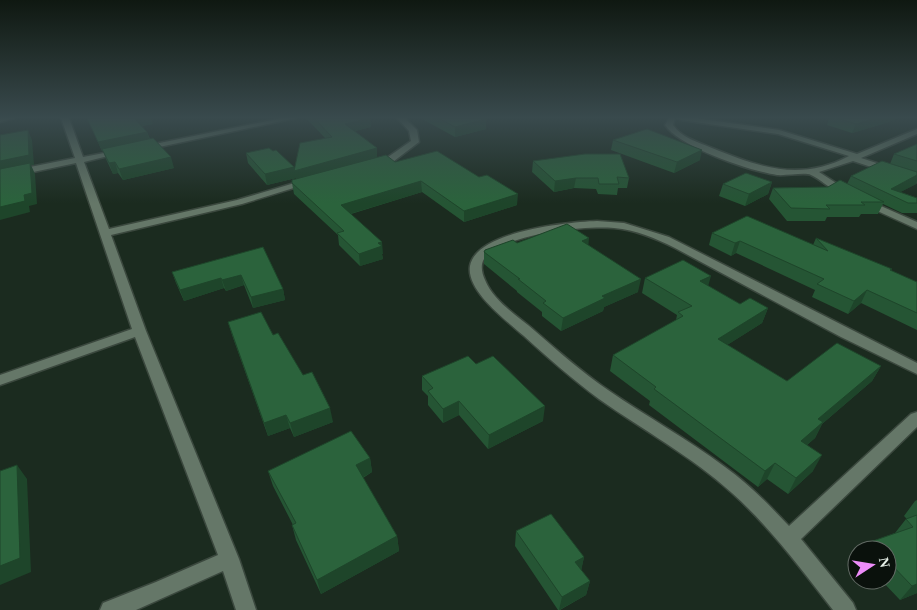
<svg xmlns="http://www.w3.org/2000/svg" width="917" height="610" font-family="Georgia,serif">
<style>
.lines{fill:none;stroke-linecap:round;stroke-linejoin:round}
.street-casing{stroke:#3b483e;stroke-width:3}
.street{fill:#657768;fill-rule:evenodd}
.wall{fill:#255534}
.shaded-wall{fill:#1e452a}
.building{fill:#2b633c;stroke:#1e452a}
</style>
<rect width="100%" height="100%" fill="#1b2b1f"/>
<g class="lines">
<defs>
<path id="street" d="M0,118H15L0,122Z
M61,118H69L83,157L120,150L124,152L84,162L109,229L237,200L308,179L313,182L242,204L111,235L146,331L239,559L256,610H236L223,571L136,610H100L103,603L156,582L218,555L135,337L0,385V375L132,329L76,163L0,179V173L75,158Z
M282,118H296L145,150L141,148L145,146Z
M397,118H405L417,130L419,142L394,161L373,165V161L388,157L411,141L409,131Z
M669,118H675L673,125C682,138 698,142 712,148C759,167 800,182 849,156L778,134L681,120L677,118H695L779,130L857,154L917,129V134L861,158L917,176V182L853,161L819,172L850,192L848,194C836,196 823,180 811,175C805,172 786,176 777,175C750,171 679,147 665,125Z
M865,199L917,222V229L862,204L860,202Z
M597,221L624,223L669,237L917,363V374L841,337L675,248C655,238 636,230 614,228C585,225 502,234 484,259C480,265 482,274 485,280C494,302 518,316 535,331C559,352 582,372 608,390C647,417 688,439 725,467C749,484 769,505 789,526L911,414L917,412V427L801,539L853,603L856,610H833C801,569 770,527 732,493C691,456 643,430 599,399C572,379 548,358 524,336C507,321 466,291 470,266C476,231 569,222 597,221Z"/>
</defs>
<!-- street casing -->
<use href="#street" class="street-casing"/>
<!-- street -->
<use href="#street" class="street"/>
</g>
<!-- wall -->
<path class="wall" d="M87,118L153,124L142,126L147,132L150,139L174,168L123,180L118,173L113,174L106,159L103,151H102Z
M306,118H370L371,127L355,131L377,148V157L395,162L517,205L464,222L422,192L351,214L383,254H382L383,259L360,266L339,245L338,235L294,194L292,183L296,179V178L267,185L248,163L246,153L294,170L325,138Z
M424,118H483L486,129L455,137L424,120Z
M829,118H898L889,122L852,133L827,125Z
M613,140L700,160L674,173L611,150Z
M917,144V181L916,184L900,192L917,198V213H902L883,204L878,214H861L859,217H827L825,221H787L769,199L773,188L828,187L847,184L851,176L890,164L894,154Z
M533,161L629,178L627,188H618L617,195L598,194L596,189L574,188L554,192L532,172Z
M772,182L768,194L745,206L719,196L723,184Z
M712,233L813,245L816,238L917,282V330L861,303L848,314L812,297L815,290L736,253L731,256L709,245Z
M517,243L588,245L638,292L604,307L603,311L561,331L542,316V312L517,292V291L484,264V252Z
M263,247L283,289L285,300L253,308L244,285L226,291L224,288L184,301L176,283L172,272Z
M645,278L708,286L740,304L768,308L762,323L727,345L787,381L881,366L872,381L822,424L815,438L807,445L813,471L788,494L767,479L758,487L649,405L650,401L610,371L613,355L676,320L677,315L642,293Z
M228,322L273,335L333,422L294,437L290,428L268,436L232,335Z
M476,364L543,421L488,449L459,415L443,423L428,405V396L422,390V376Z
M370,458L372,472L363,478L397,536L399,551L321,594L296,540L292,525H293L273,486L268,471Z
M917,500V593L900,600L881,580H887V550H864L870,542L895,533L906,519H907L904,516L915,501Z
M516,531L584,557L581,570L590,581L586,595L560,610H558L515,546Z"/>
<!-- shaded-wall -->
<path class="shaded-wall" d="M134,118H151L153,124L137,127Z
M370,118L371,127L346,133L345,124Z
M876,118H898L889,122L852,133L856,124Z
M486,119V129L455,137V127Z
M28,130L32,140L34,165H31L35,174L37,204L29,206L30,212L0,220V161Z
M147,132L150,142L102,151L98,142Z
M377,148V158L296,181V178L267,185L265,174L294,167L295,171Z
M702,150L700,160L674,173L677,162Z
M171,157L174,168L123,180L119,169Z
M115,162L118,173L113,174L109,163Z
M917,175V181L916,184L893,196L891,189Z
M576,178L574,188L554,192L555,181Z
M421,181L422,192L343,216L341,205Z
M772,182L768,194L745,206L749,194Z
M518,194L517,205L464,222V211Z
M589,238L588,250L582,241Z
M740,241L736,253L731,256L735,243Z
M382,242L383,254H382L383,259L360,266L359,254L378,243Z
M241,275L244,285L226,291L222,280Z
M711,276L707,290L700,281Z
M221,278L224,288L184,301L180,290Z
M641,279L638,292L604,307L603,311L561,331L563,318L602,296Z
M283,289L285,300L253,308L251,297Z
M867,290L861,303L848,314L854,301Z
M768,308L762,323L713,354L718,339Z
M881,366L872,381L822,424L815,438L793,457L801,441L818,419Z
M459,401V415L443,423V409Z
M545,406L543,421L488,449L489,435Z
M330,408L333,422L294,437L290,423Z
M286,415L290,428L268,436L264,423Z
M822,455L813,471L788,494L796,478Z
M370,458L372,472L358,480L356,465Z
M775,463L767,479L758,487L765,471Z
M17,465L27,479L31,572L0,585V566Z
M397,536L399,551L321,594L317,580Z
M584,557L581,572L575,562Z
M590,581L586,595L559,610L562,597Z
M917,584V593L900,600L912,586Z"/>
<!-- building -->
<path class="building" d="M87,118H135H134L147,132L98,142Z
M314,118H370L345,124L377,148L294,171L300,143L332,137Z
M438,118H483L486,119L455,127Z
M837,118H876L856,124Z
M647,129L702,150L677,162L613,140Z
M28,130L29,155L0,161V135Z
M153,138L171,157L119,169L115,162L109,163L102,149Z
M917,144V161L894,154Z
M269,148L273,151L276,150L294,167L265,174L246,153Z
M437,151L479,177L487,175L518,194L464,211L421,181L341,205L382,242L378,243L382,246L359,254L337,233L344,231L292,183V180L386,155L395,162Z
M585,154H620L629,178L617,177L619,184H599L598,178H576L555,181L533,161Z
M882,161L917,172V175L891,189L917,198V203H908L851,176Z
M30,163L32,193L24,195L25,201L0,207V169Z
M746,173L772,182L749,194L723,184Z
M840,180L884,202H861L865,205H826L830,209L791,208L773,188L828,187Z
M747,216L828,251L816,238L892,269L890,270L917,282V313L867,290L854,301L817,284L824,279L740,241L735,243L712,233Z
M567,224L589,238L582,241L641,279L602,296L605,298L563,318L543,303L546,301L518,279H520L484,252L485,250L513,240L517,243Z
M263,247L283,289L251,297L241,275L222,280L221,278L180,290L172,272Z
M683,260L711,276L700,281L740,304L750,298L768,308L718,339L787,381L837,343L881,366L818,419L823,422L801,441L822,455L796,478L775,463L765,471L654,389L656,387L613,355L683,316L678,312L692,306L645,278Z
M261,312L273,335L278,333L303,375L312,372L330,408L290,423L286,415L264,423L228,322Z
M468,356L476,364L493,356L545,406L489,435L459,401L443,409L428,391L433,388L422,376Z
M351,431L370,458L356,465L397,536L317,580L292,525L296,523L268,471Z
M17,465L20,558L0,566V471Z
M551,514L584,557L575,562L590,581L562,597L516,531Z
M917,515V584L912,586L887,560V550H878L870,542L913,527L906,519Z"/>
<!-- sky -->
<linearGradient id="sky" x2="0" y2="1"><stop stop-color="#0f1811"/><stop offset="0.58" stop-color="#394a4d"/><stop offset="1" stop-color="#394a4d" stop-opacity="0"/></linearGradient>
<rect width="917" height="203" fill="url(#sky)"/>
<!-- north arrow -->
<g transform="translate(872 565) rotate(78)"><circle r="24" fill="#0a110c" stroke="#626a64"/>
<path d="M0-4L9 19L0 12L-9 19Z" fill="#ed8cf9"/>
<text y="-8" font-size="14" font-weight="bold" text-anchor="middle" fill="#e6f0e8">N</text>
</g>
</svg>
